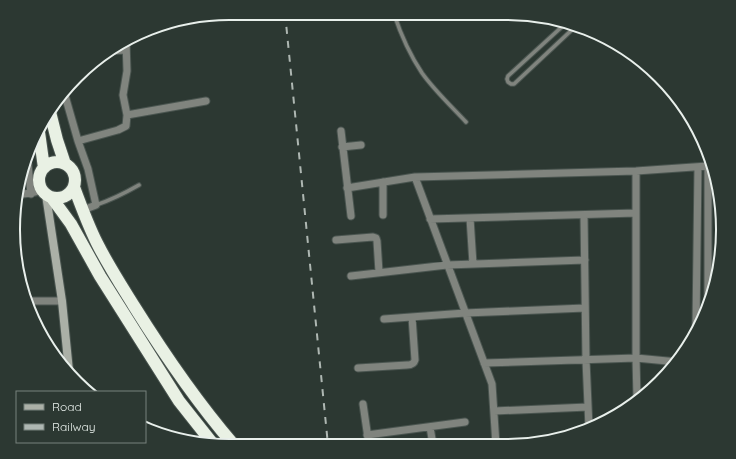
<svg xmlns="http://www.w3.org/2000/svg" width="736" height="459" font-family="Quicksand,sans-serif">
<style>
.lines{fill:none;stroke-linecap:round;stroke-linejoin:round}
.lane-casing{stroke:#4a5550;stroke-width:5.5}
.street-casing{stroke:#4a5550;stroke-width:9}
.secondary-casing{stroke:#4a5550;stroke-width:10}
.highway-casing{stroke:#4a5550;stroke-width:14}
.lane{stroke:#80847e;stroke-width:3.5}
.street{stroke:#80847e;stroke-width:7}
.secondary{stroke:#abb0a7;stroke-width:8}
.highway{stroke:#e9f1e4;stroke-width:12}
.rail{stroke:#aeb7b2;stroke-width:2;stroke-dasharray:7 7;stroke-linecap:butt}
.rim{fill:none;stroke:#e8efeb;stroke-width:2}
</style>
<rect width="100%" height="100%" fill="#2c3832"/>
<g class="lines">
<defs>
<path id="lane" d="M394,14C401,35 410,55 422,73C434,90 452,107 466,122
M566,23L508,76L507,79L508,82L511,84H514L576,26
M96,205C111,200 125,193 139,185"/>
<path id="street" d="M218,15H219
M108,51L126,50
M64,92L78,141L88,169L96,205L83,210
M127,115L206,101
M341,131L351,216
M78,141L118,130L126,126L127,115L123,95L127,71L126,41
M342,147L361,145
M27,155L31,194
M636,171V358L637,398
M415,177L492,384L496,445
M347,188L415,177L636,171L708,166
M19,194C27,194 34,193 41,190
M383,215V182
M584,215L586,360L589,428
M470,218L473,264
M430,219L636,213
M336,240L373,237L376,238L377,241L379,272
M351,276L447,265L585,260
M28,301H62
M708,302V164
M384,319L465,313L585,308
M696,325L698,167
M484,363L636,358L678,362
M358,368L407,365C411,365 414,364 415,360L412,317
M363,404L369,445
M494,411L588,407
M430,427L433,445
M367,435L465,422"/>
<path id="secondary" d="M46,195L62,301L69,371"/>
<path id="highway" d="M50,112L57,140L65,164
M39,132L44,168
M39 180a18 18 0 1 1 36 0a18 18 0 1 1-36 0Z
M74,187C81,206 88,225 97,243C108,265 121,285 134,306C164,354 196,401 233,444
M52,198L71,224L100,276L179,401L213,444"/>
</defs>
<!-- lane casing -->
<use href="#lane" class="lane-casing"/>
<!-- street casing -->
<use href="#street" class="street-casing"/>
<!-- secondary casing -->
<use href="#secondary" class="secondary-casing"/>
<!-- highway casing -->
<use href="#highway" class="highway-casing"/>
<!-- lane -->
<use href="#lane" class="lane"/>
<!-- street -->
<use href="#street" class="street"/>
<!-- secondary -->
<use href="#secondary" class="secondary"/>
<!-- highway -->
<use href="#highway" class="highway"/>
<!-- rail -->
<path class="rail" d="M285,13L328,445"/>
</g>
<!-- crop -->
<path d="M0 0H736V459H0ZM229 20H507A209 209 0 0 1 716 229V230A209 209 0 0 1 507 439H229A209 209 0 0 1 20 230V229A209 209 0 0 1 229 20Z" fill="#2c3832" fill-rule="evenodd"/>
<path class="rim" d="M229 20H507A209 209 0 0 1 716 229V230A209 209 0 0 1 507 439H229A209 209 0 0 1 20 230V229A209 209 0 0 1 229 20Z"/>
<!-- legend -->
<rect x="16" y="391" width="130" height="52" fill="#2c3832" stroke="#77817c"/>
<rect x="24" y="404" width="20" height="6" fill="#abb0a7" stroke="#77817c"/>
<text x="52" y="411" font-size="12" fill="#e8efeb">Road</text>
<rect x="24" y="424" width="20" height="6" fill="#aeb7b2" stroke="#77817c"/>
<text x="52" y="431" font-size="12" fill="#e8efeb">Railway</text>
</svg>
